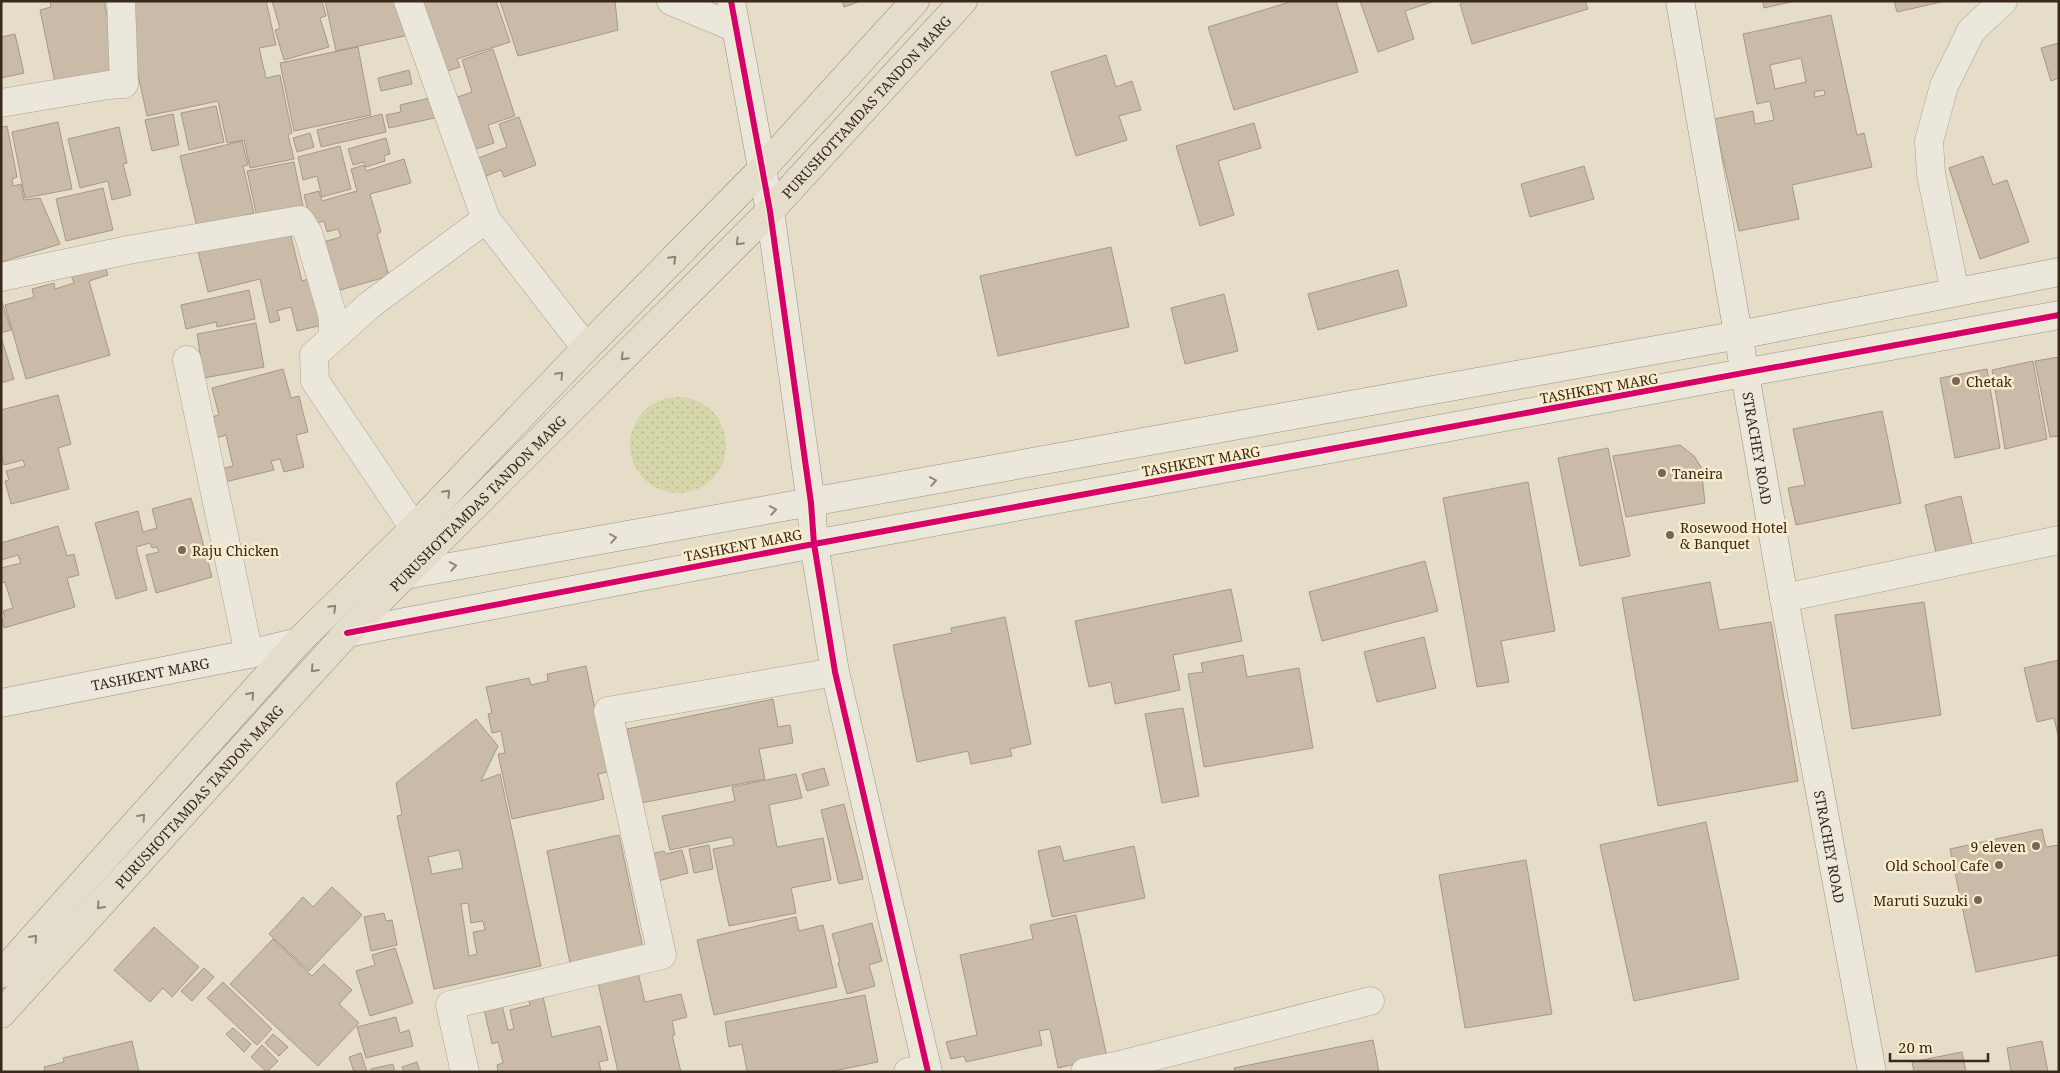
<svg xmlns="http://www.w3.org/2000/svg" width="2060" height="1073" font-family="'Noto Serif',serif">
<style>
.park{fill:url(#park-dots)}
.building{fill:#cabaa8;stroke:#a59888;fill-rule:evenodd}
.lines{fill:none;stroke-linecap:round;stroke-linejoin:round}
.street-casing{stroke:#aaa192;stroke-width:29}
.secondary-casing{stroke:#999182;stroke-width:29}
.primary-casing{stroke:#8f8779;stroke-width:29}
.street{stroke:#ece7db;stroke-width:28}
.secondary{stroke:#ece7db;stroke-width:28}
.primary{stroke:#e4ddcb;stroke-width:28}
.cycleway-casing{stroke:#f9eccc;stroke-width:9}
.cycleway{stroke:#d6006c;stroke-width:6}
.oneway{stroke:#8e8372}
.oneway2{stroke:#92887a}
.poi-dot{fill:#756857;stroke:#f9eccc;stroke-width:2}
.labels{text-anchor:middle;dominant-baseline:central;stroke-width:5;stroke-linejoin:round;paint-order:stroke}
.street-label{font-size:14px;fill:#38291a;stroke:#f9eccc}
.poi-label{font-size:14px;fill:#38291a;stroke:#f9eccc;text-anchor:start}
</style>
<defs>
<pattern id="park-dots" width="8" height="8" patternUnits="userSpaceOnUse" patternTransform="scale(1.25)"><rect width="8" height="8" fill="#d5d6a9"/><path d="M2 2h.1M6 6h.1" fill="none" stroke="#b8b891" stroke-width="1.8" stroke-linecap="round"/></pattern>
</defs>
<rect width="100%" height="100%" fill="#e5ddc8"/>
<!-- park -->
<path class="park" d="M630 445a48 48 0 1 1 96 0a48 48 0 1 1-96 0Z"/>
<!-- building -->
<path class="building" d="M50,1H104L120,73L56,87L40,10L51,7Z
M128,1H266L276,45L259,48L266,78L280,75L292,133L288,135L294,159L250,168L244,140L227,143L218,101L147,116L128,28Z
M272,1H322L326,16L320,18L329,47L284,60L275,30L280,28Z
M325,1H403L409,35L336,51Z
M420,1H496L510,42L457,59L460,67L438,74Z
M500,1H615L618,30L518,56Z
M842,1H861L844,7Z
M1293,1H1336L1358,72L1234,110L1208,27Z
M1360,1H1435L1405,11L1414,39L1378,52Z
M1468,1H1585L1588,9L1472,44L1460,4Z
M1763,1H1795L1764,8Z
M1894,1H1941V2L1897,12Z
M1831,15L1857,135L1864,133L1872,167L1792,185L1799,219L1739,231L1714,119L1753,111L1755,124L1774,120L1770,101L1757,104L1743,34ZM1801,58L1806,82L1775,89L1770,65ZM1824,90L1825,95L1815,97L1814,92Z
M15,34L24,73L1,78V37Z
M2059,43V78L2051,81L2041,48Z
M358,47L371,115L294,131L280,63Z
M493,49L515,116L488,125L494,143L467,152L449,100L472,92L462,60Z
M1106,55L1116,87L1132,81L1141,110L1119,116L1127,140L1076,156L1051,72Z
M409,70L412,84L381,91L378,78Z
M434,97L439,117L389,128L386,115L401,112L400,105Z
M216,106L224,142L189,150L181,113Z
M173,114L179,145L152,151L145,120Z
M382,114L386,132L321,147L317,130Z
M519,117L536,165L504,177L501,170L486,176L488,183L478,187L468,162L507,147L499,124Z
M58,122L72,189L25,198L12,132Z
M1254,123L1261,148L1218,161L1234,215L1200,226L1176,146Z
M7,126L17,177L12,179L13,186L21,184L24,200L40,198L60,244L1,262V127Z
M119,127L127,163L123,164L131,195L112,200L108,181L80,188L68,139Z
M310,133L314,147L297,152L293,138Z
M386,138L390,154L384,156L385,161L366,167L364,162L353,165L348,149Z
M242,141L248,165L243,166L254,213L197,227L180,156Z
M340,146L351,189L322,197L317,176L303,180L298,157Z
M1983,156L1993,185L2007,180L2029,242L1980,259L1949,168Z
M404,159L411,183L370,194L381,232L377,234L389,276L330,293L316,244L341,237L338,229L327,232L324,221L312,225L304,195L319,191L322,201L357,191L351,169L364,165L366,171Z
M294,162L305,216L259,226L247,171Z
M1584,166L1594,199L1530,217L1521,184Z
M103,188L113,230L66,241L56,199Z
M288,225L302,281L315,277L327,324L297,331L291,307L277,311L280,320L270,323L260,279L208,292L197,247Z
M1111,247L1129,327L998,356L980,276Z
M105,265L108,275L89,281L110,355L26,379L5,305L34,297L32,289L54,283L55,289L74,283L71,275Z
M1398,270L1407,306L1318,330L1308,294Z
M249,290L255,319L217,327L216,322L186,329L181,305Z
M1224,294L1238,351L1185,364L1171,308Z
M1,299L11,330L1,333Z
M256,323L264,367L204,378L197,334Z
M1,337L14,379L1,383Z
M2059,357V436L2050,437L2035,361Z
M2033,361L2047,439L2005,449L1992,370Z
M283,369L291,398L299,396L308,432L296,435L304,467L284,472L280,459L271,461L274,470L221,483L217,470L233,466L226,435L213,439L208,418L219,415L212,388Z
M1987,369L2000,448L1955,458L1940,378Z
M58,395L71,444L58,448L69,489L11,504L5,481L9,480L6,471L25,466L23,460L4,465L1,453V410Z
M1882,411L1901,503L1796,525L1788,488L1805,485L1793,429Z
M1680,445L1694,456L1701,467L1705,503L1626,517L1613,456Z
M1608,448L1630,556L1580,566L1558,458Z
M1528,482L1555,631L1501,641L1509,682L1477,687L1443,498Z
M1961,496L1973,548L1937,557L1925,505Z
M191,498L212,577L156,593L146,555L159,552L157,547L152,548L150,543L136,547L147,590L116,599L95,523L138,511L143,532L157,528L152,509Z
M58,526L67,556L74,554L79,575L67,578L75,607L4,628L2,619L5,617L3,611L13,608L5,582L1,583V568L21,563L18,555L1,560V543Z
M1425,561L1438,611L1322,641L1309,592Z
M1710,582L1719,630L1771,622L1798,781L1658,806L1622,598Z
M1231,589L1242,641L1173,655L1180,690L1115,704L1111,682L1089,687L1075,621Z
M1924,602L1941,715L1852,729L1835,615Z
M1005,617L1031,744L1010,749L1012,756L971,764L968,751L917,762L893,645L952,633L951,628Z
M1424,637L1436,688L1377,702L1364,652Z
M1243,655L1247,677L1299,668L1313,748L1204,767L1188,674L1203,672L1201,663Z
M2059,660V739L2054,718L2037,722L2024,668Z
M586,666L608,772L598,774L604,799L512,819L498,754L505,753L501,731L492,733L488,714L492,713L486,687L529,678L531,685L548,681L547,674Z
M773,699L778,727L790,725L793,743L759,749L765,779L641,803L627,729Z
M1183,708L1199,796L1162,803L1145,714Z
M476,719L498,746L481,781L500,774L541,966L434,989L397,816L402,815L396,783ZM459,850L463,868L432,874L428,857ZM468,903L471,923L483,921L485,930L473,932L477,954L469,956L461,904Z
M824,768L829,785L807,791L802,774Z
M796,774L802,798L769,805L777,847L823,838L831,880L791,888L796,913L729,926L713,849L734,845L732,837L670,850L662,816L735,801L732,787Z
M844,804L863,879L839,884L821,810Z
M1706,822L1739,979L1634,1001L1600,845Z
M2042,829L2046,847L2059,845V955L1976,972L1950,849Z
M619,835L643,948L570,963L547,851Z
M709,845L713,869L694,873L689,849Z
M1060,846L1064,861L1134,846L1145,898L1052,917L1038,851Z
M682,850L688,873L658,881L651,854L664,851L666,854Z
M1526,860L1552,1014L1465,1028L1439,875Z
M332,887L362,915L309,971L269,934L303,897L313,907Z
M384,913L386,921L392,920L397,945L371,951L364,917Z
M1076,915L1107,1057L1058,1068L1050,1029L1039,1031L1042,1045L966,1062L964,1056L951,1059L946,1042L977,1035L960,955L1033,939L1030,925Z
M796,917L799,931L823,925L837,987L714,1015L697,940Z
M872,923L882,961L869,965L875,986L847,994L838,963L840,962L832,934Z
M154,927L199,967L172,997L163,988L150,1002L114,970Z
M273,939L312,976L324,964L352,990L339,1004L359,1023L318,1066L230,984Z
M395,948L413,1003L370,1016L356,971L375,965L372,955Z
M204,968L214,977L192,1001L181,991Z
M638,973L645,1002L681,994L687,1017L672,1021L675,1035H672L681,1072H618L598,983Z
M223,982L272,1029L257,1045L207,998Z
M542,992L552,1037L600,1026L608,1060L599,1062L601,1072H498L497,1065L503,1063L498,1042L492,1044L483,1005L501,1001L508,1030L514,1029L510,1010L530,1005L527,995Z
M865,995L878,1062L828,1072H747L742,1044L729,1047L725,1022Z
M396,1017L400,1033L409,1030L413,1046L366,1058L357,1027Z
M233,1028L251,1044L244,1052L226,1034Z
M273,1034L288,1047L279,1056L265,1043Z
M1373,1040L1379,1072H1235L1234,1068Z
M132,1041L139,1072H45L44,1067L64,1062L63,1058Z
M2042,1041L2048,1072H2011L2007,1048Z
M262,1045L278,1061L267,1072L251,1057Z
M1962,1052L1966,1072H1914L1912,1062Z
M361,1053L367,1072H354L349,1057Z
M417,1062L420,1072H404L402,1067Z
M393,1064L395,1072H371V1069Z"/>
<g class="lines">
<defs>
<path id="street" d="M408,1L486,219L586,348
M671,1L736,28
M1,103L108,85L124,84L121,1
M1,277L128,250L300,220L308,233L332,314L333,323L332,339
M1955,292L1931,174L1929,141L1944,86L1971,31L2003,1
M187,360L249,654
M414,528L315,381L314,355L371,304L486,219
M1784,598L2059,540
M465,1072L450,1005L662,955L608,711L835,672
M908,1072L927,1068
M1085,1072L1116,1066L1370,1001"/>
<g id="secondary">
<path d="M731,1L770,211L811,503L814,544L835,672L928,1072"/>
<path id="s1" d="M1680,1L1784,598L1872,1072"/>
<path d="M405,575L1739,335L2059,272"/>
<path d="M347,633L814,544L2059,315"/>
<path id="s2" d="M1,703L249,654L298,642"/>
</g>
<g id="primary">
<path d="M1,974L298,642L414,528L586,348L762,169L915,1"/>
<path id="s3" d="M1,1014L347,633L770,211L963,1"/>
</g>
</defs>
<!-- street casing -->
<use href="#street" class="street-casing"/>
<!-- secondary casing -->
<use href="#secondary" class="secondary-casing"/>
<!-- primary casing -->
<use href="#primary" class="primary-casing"/>
<!-- street -->
<use href="#street" class="street"/>
<!-- secondary -->
<use href="#secondary" class="secondary"/>
<!-- primary -->
<use href="#primary" class="primary"/>
<defs>
<path id="cycleway" d="M731,1L770,211L811,503L814,544L835,672L928,1072
M347,633L814,544L2059,315"/>
</defs>
<!-- cycleway casing -->
<use href="#cycleway" class="cycleway-casing"/>
<!-- cycleway -->
<use href="#cycleway" class="cycleway"/>
</g>
<!-- one-way arrows -->
<defs><path id="oneway-chevron" d="M-2-3.5L2.5 0L-2 3.5" fill="none" stroke-width="1.6" stroke-linecap="round" stroke-linejoin="round" transform="scale(1.25)"/></defs>
<g class="oneway">
<use href="#oneway-chevron" transform="translate(739 242) rotate(135)"/>
<use href="#oneway-chevron" transform="translate(673 259) rotate(-45)"/>
<use href="#oneway-chevron" transform="translate(624 357) rotate(135)"/>
<use href="#oneway-chevron" transform="translate(560 375) rotate(-46)"/>
<use href="#oneway-chevron" transform="translate(447 493) rotate(-46)"/>
<use href="#oneway-chevron" transform="translate(333 608) rotate(-45)"/>
<use href="#oneway-chevron" transform="translate(314 669) rotate(132)"/>
<use href="#oneway-chevron" transform="translate(251 695) rotate(-48)"/>
<use href="#oneway-chevron" transform="translate(142 817) rotate(-48)"/>
<use href="#oneway-chevron" transform="translate(100 906) rotate(132)"/>
<use href="#oneway-chevron" transform="translate(34 938) rotate(-48)"/>
</g>
<g class="oneway2">
<use href="#oneway-chevron" transform="translate(933 481) rotate(-10)"/>
<use href="#oneway-chevron" transform="translate(773 510) rotate(-10)"/>
<use href="#oneway-chevron" transform="translate(613 538) rotate(-10)"/>
<use href="#oneway-chevron" transform="translate(453 566) rotate(-10)"/>
</g>
<!-- markers -->
<g class="poi-dot">
<circle cx="1956" cy="381" r="5"/>
<circle cx="1662" cy="473" r="5"/>
<circle cx="1670" cy="535" r="5"/>
<circle cx="182" cy="550" r="5"/>
<circle cx="2036" cy="846" r="5"/>
<circle cx="1999" cy="865" r="5"/>
<circle cx="1978" cy="900" r="5"/>
</g>
<g class="labels">
<!-- street labels -->
<g class="street-label">
<text stroke="none"><textPath href="#s3" startOffset="1254">PURUSHOTTAMDAS TANDON MARG</textPath></text>
<text transform="translate(1599 388) rotate(-10)">TASHKENT MARG</text>
<text stroke="none"><textPath href="#s1" startOffset="454">STRACHEY ROAD</textPath></text>
<text transform="translate(1201 461) rotate(-10)">TASHKENT MARG</text>
<text stroke="none"><textPath href="#s3" startOffset="699">PURUSHOTTAMDAS TANDON MARG</textPath></text>
<text transform="translate(743 545) rotate(-11)">TASHKENT MARG</text>
<text stroke="none"><textPath href="#s2" startOffset="152">TASHKENT MARG</textPath></text>
<text stroke="none"><textPath href="#s3" startOffset="294">PURUSHOTTAMDAS TANDON MARG</textPath></text>
<text stroke="none"><textPath href="#s1" startOffset="859">STRACHEY ROAD</textPath></text>
</g>
<!-- poi labels -->
<g class="poi-label">
<text x="1966" y="381">Chetak</text>
<text x="1672" y="473">Taneira</text>
<text x="1680" y="527">Rosewood Hotel<tspan x="1680" dy="16">&amp; Banquet</tspan></text>
<text x="192" y="550">Raju Chicken</text>
<text x="2026" y="846" text-anchor="end">9 eleven</text>
<text x="1989" y="865" text-anchor="end">Old School Cafe</text>
<text x="1968" y="900" text-anchor="end">Maruti Suzuki</text>
</g>
</g>
<!-- border -->
<rect width="2060" height="1073" fill="none" stroke="#38291a" stroke-width="5"/>
<!-- scale -->
<path d="M1890 1053v8h98v-8" fill="none" stroke="#38291a" stroke-width="2.5"/>
<text x="1898" y="1053" font-size="15" fill="#38291a" stroke="#f9eccc" stroke-width="4" paint-order="stroke">20 m</text>
</svg>
